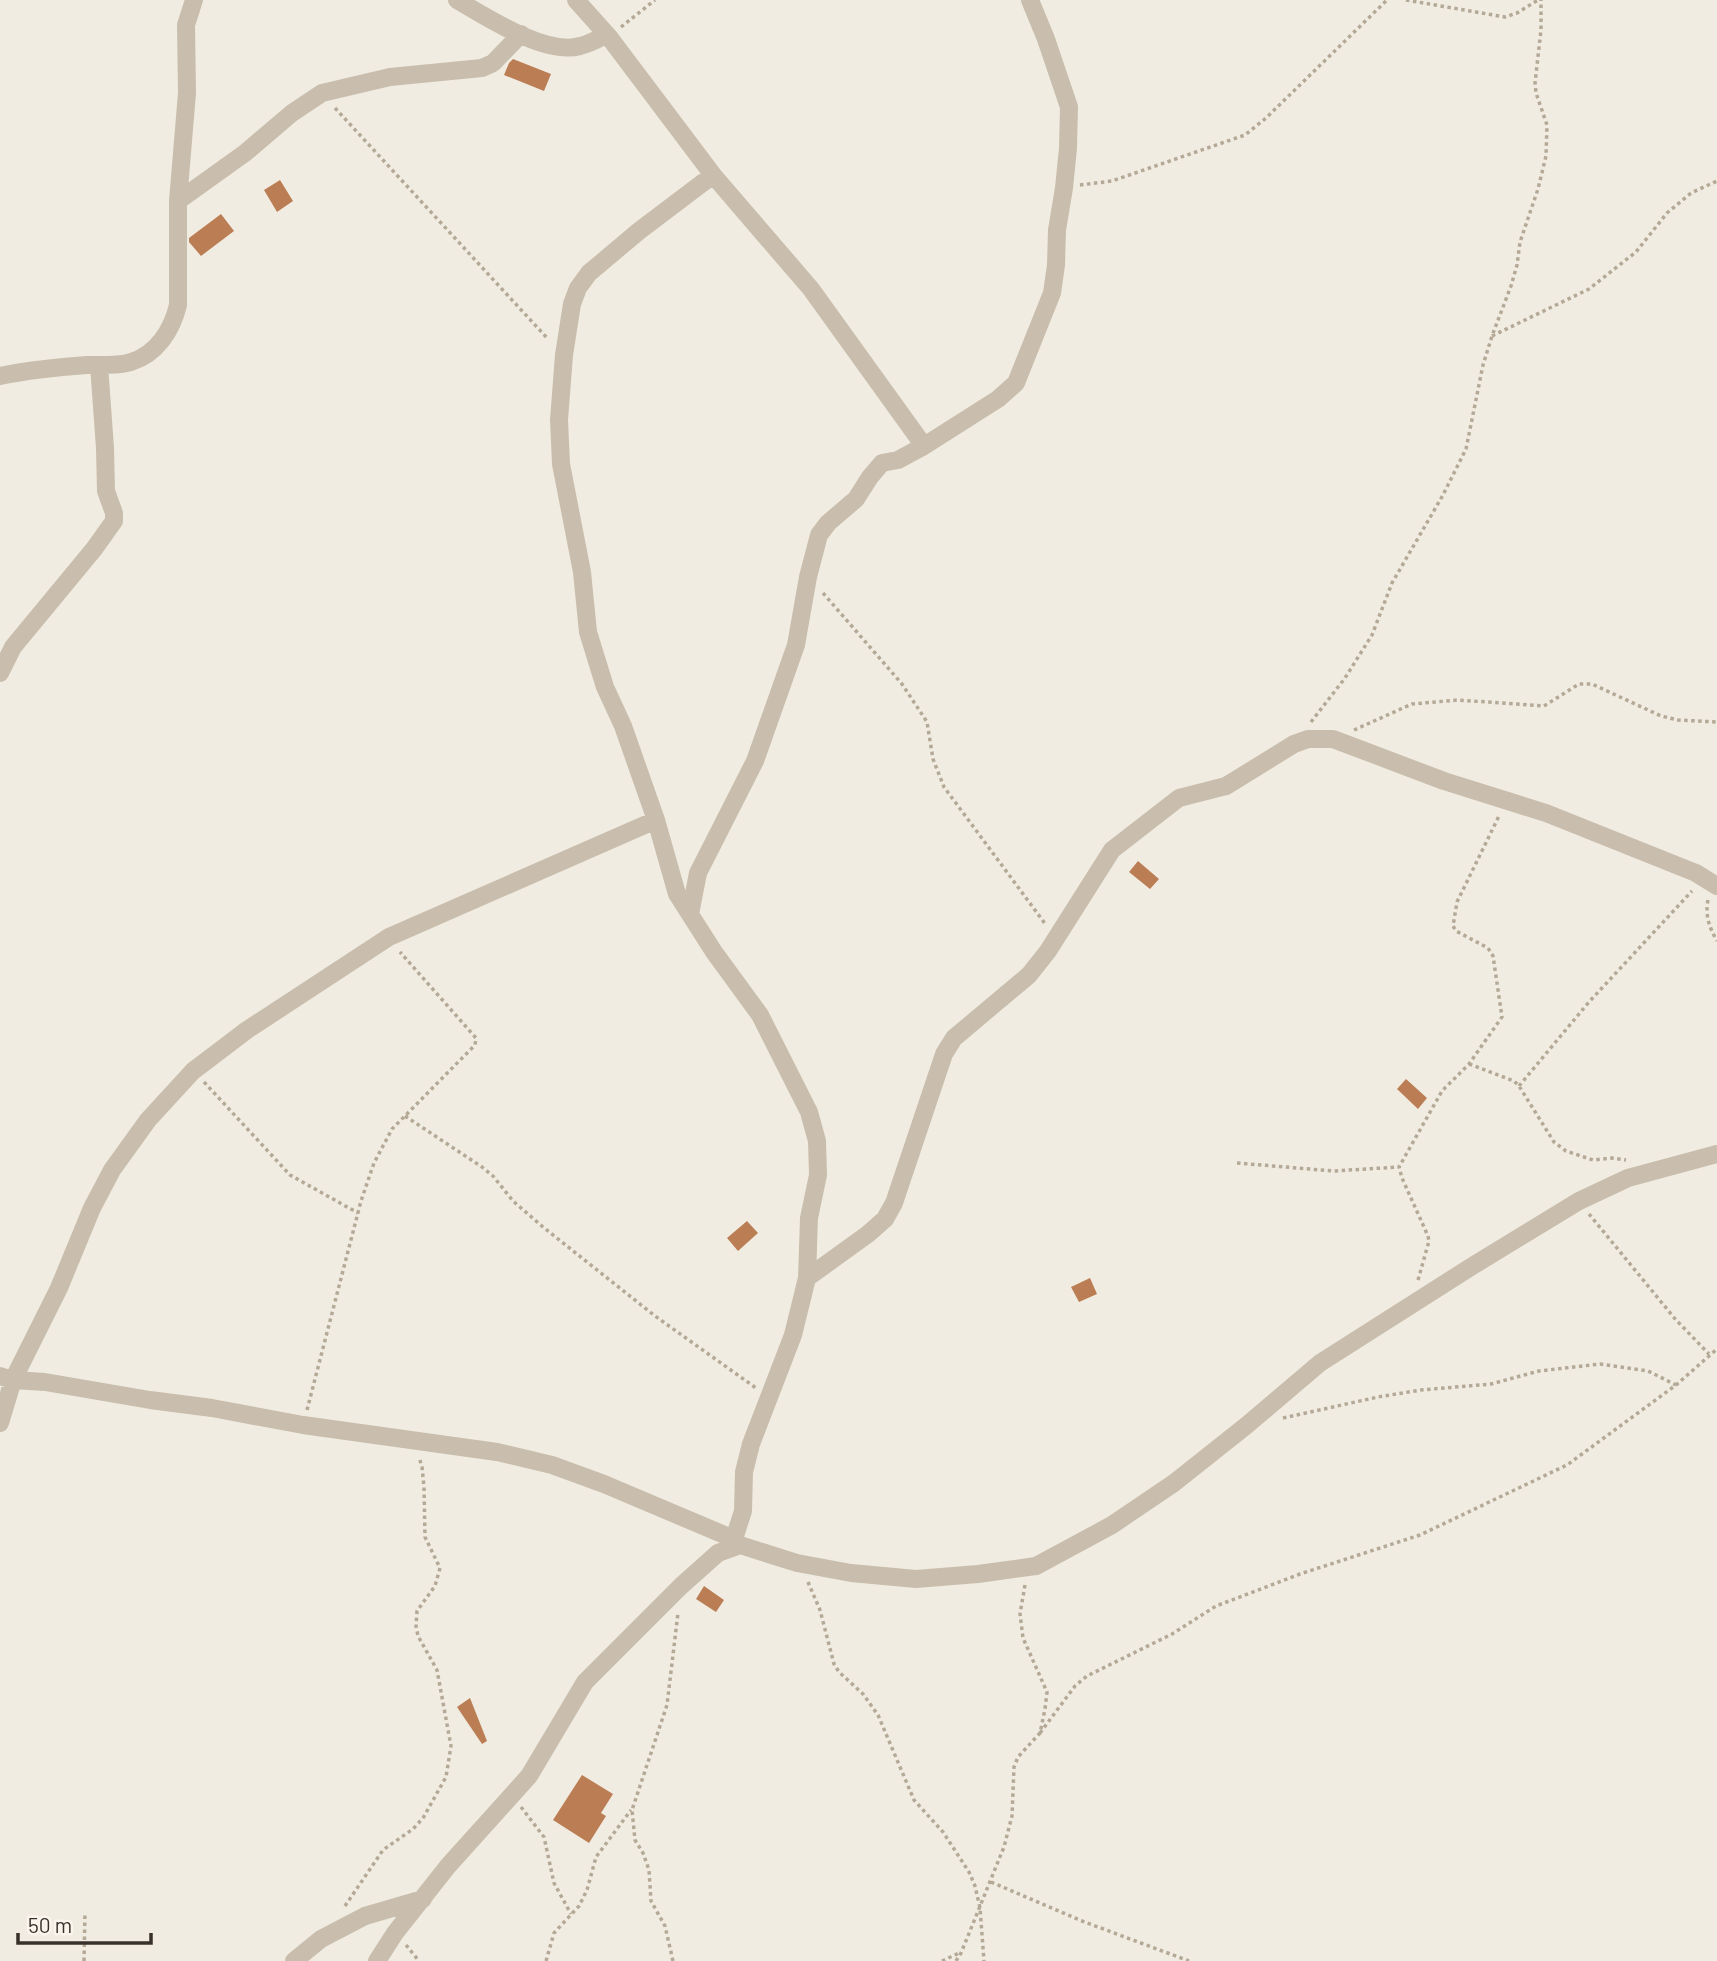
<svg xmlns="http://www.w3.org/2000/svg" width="1717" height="1961" font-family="Barlow,sans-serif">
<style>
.building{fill:#bb7e54}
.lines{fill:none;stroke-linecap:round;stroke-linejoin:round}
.path{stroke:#b4a997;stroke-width:3.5;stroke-dasharray:3.5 3.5;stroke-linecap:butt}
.minor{stroke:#c9bead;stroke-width:18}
</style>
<rect width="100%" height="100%" fill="#f1ece1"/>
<!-- building -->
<path class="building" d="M513,59L551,74L544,91L504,75L509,63Z
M280,180L293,201L277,212L264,190Z
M221,214L234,231L201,256L189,242V238Z
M1138,861L1159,879L1150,889L1129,872Z
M1406,1079L1427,1098L1418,1109L1397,1089Z
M747,1221L758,1233L738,1251L727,1238Z
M1090,1278L1097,1294L1079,1302L1071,1287Z
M704,1586L724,1600L716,1612L696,1599Z
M470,1698L487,1741L482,1744L457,1707Z
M582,1775L613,1794L601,1813L606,1816L589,1843L553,1820Z"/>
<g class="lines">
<!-- path -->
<path class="path" d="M1406,0L1505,17L1517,13L1538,0
M621,27L655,0
M335,108L548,339
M1080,185L1112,181L1245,135L1266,118L1387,0
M1492,336L1589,289L1636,252L1667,213L1691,193L1717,181
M823,593L902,684L927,722L933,759L944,787L1046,925
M1311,722L1345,678L1372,635L1392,583L1443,495L1466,449L1483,365L1492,336L1511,286L1517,265L1520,242L1538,189L1546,156L1547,125L1536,93L1535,83L1541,30V0
M1354,730L1412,704L1458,700L1544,706L1579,684H1592L1661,716L1678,720L1717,722
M1708,900C1705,915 1709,927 1717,941
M1469,1064L1514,1081L1519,1086L1554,1142L1566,1151L1593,1160L1612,1158L1626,1160
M204,1082L290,1175L358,1213
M1519,1086L1589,1002L1692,891
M405,1116L482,1167L493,1176L513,1201L543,1227L655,1316L756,1388
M1237,1163L1333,1171L1399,1167
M1589,1214L1676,1320L1709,1354
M1418,1280L1429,1241L1428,1236L1402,1178L1399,1167L1442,1091L1469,1064L1502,1017L1493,956L1488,948L1456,931L1453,926L1457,902L1500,814
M307,1410L361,1201L374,1163L392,1129L475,1045L476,1038L400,952
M1283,1418L1378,1397L1421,1390L1491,1384L1539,1371L1600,1364L1648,1371L1676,1385
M808,1582L820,1610L834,1664L839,1672L863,1694L878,1715L914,1800L943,1832L969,1872L975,1886L980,1908L984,1961
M1040,1733L1075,1686L1087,1676L1172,1634L1216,1606L1300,1574L1420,1535L1567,1465L1676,1385L1717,1349
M521,1807L544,1837L554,1883L571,1914
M991,1882L1082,1921L1189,1961
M345,1906L383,1850L413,1829L423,1818L446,1777L451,1746L437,1670L418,1636L416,1626L417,1611L435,1586L440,1568L425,1537L424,1487L422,1467L419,1457
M406,1945L419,1961
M84,1961L85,1912
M546,1961L554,1933L579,1906L587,1890L596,1857L631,1810
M673,1961L665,1926L651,1901L649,1870L643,1853L635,1840L632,1810L667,1705L678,1613
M942,1961L959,1953
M956,1961L961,1953L1004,1847L1012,1816L1014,1767L1018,1757L1040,1733L1045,1709L1047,1692L1023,1638L1020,1614L1025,1585"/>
<!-- minor -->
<path class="minor" d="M457,0C486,17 546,56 580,46C589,44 598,39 606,35
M576,0L609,37L713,175L811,289L924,446
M713,175L639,231L589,273L578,288L572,304L564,355L559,420L561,464L582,572L588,632L605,687L623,726L656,820L677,894L714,952L760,1015L809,1112L817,1141L818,1175L809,1218L807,1278L793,1335L751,1444L744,1472L743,1511L734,1539
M178,201L245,153L292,113L322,93L390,77L482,68L493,63L521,34
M0,376C29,370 58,367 87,365C101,365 119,366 131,362C157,354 172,330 178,305V201L187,93L186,25L194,0
M0,673L13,647L94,549L114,521V513L106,491L105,448L99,365
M690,914L698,873L755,761L796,645L808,577L819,535L828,523L856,499L870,477L882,463L898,460L924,446L998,399L1016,383L1052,293L1056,265L1057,230L1064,188L1068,148L1069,107L1046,39L1030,0
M807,1278L868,1234L885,1219L894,1203L944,1054L954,1038L1029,975L1048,951L1112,850L1179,798L1226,786L1294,744L1308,739H1333L1444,781L1546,813L1696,873L1717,886
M0,1376L13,1380L45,1382L150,1400L212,1408L303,1425L497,1452L552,1465L604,1484L734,1539L740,1545
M0,1423L13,1380L59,1288L92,1208L112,1170L148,1120L193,1071L247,1030L389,937L656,820
M294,1961L321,1939L365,1916L423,1899
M377,1961L395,1933L448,1866L529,1776L585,1682L681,1586L718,1553L740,1545L797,1563L851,1573L916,1579L978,1574L1036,1566L1112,1525L1174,1483L1247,1425L1320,1363L1474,1265L1579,1201L1628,1178L1717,1154"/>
</g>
<!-- scale -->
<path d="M18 1933v10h133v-10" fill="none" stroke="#38312b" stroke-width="3.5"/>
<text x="28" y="1933" font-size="21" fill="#38312b" stroke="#f9f5ed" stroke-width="5" paint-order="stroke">50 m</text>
</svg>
